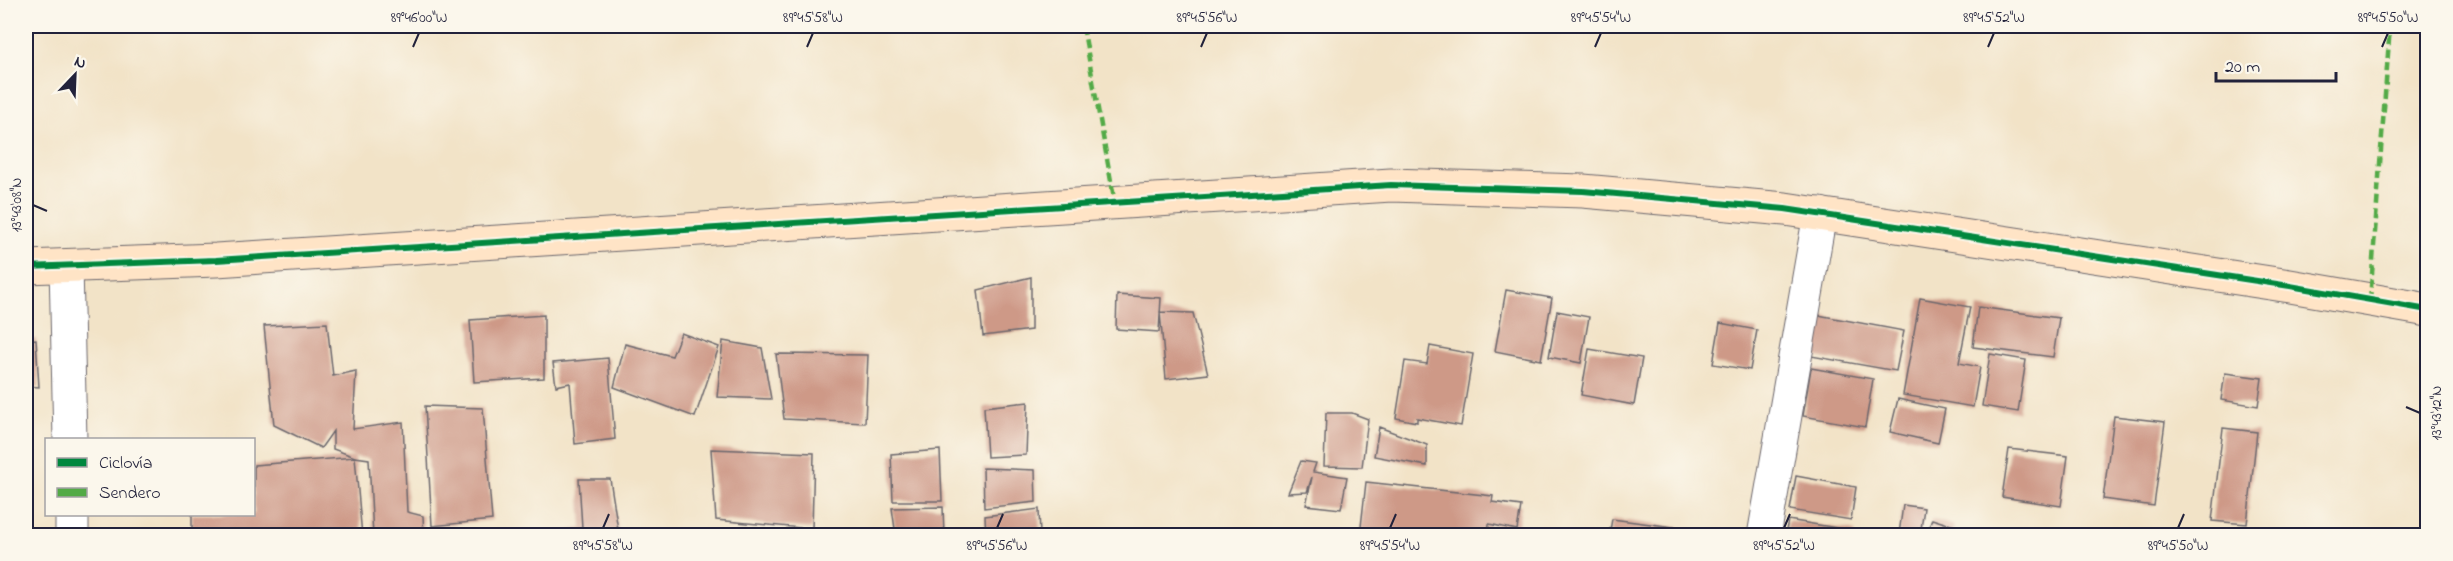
<svg xmlns="http://www.w3.org/2000/svg" width="2453" height="561" font-family="'Indie Flower',sans-serif">
<style>
.building{fill:#ce9987}
.lines{fill:none;stroke-linecap:round;stroke-linejoin:round}
.street-casing{stroke:#6b666c;stroke-width:35}
.secondary-casing{stroke:#6b666c;stroke-width:35}
.street{stroke:#fff;stroke-width:33}
.secondary{stroke:#ffe4c6;stroke-width:33}
.quiet{stroke:#53aa46;stroke-width:4.5;stroke-dasharray:9 4.5;stroke-linecap:butt}
.cycleway-casing{stroke:#fbf7ec;stroke-width:10}
.cycleway{stroke:#00873e;stroke-width:6}
.ticks{fill:none;stroke:#22223b;stroke-width:2}
.neatline{fill:none;stroke:#22223b;stroke-width:2}
.ticks-label{font-size:15px;text-anchor:middle;fill:#22223b}
</style>
<rect width="100%" height="100%" fill="#fbf7ec"/>
<filter id="ink" filterUnits="userSpaceOnUse"><feTurbulence type="fractalNoise" baseFrequency=".0167" numOctaves="2"/><feDisplacementMap in="SourceGraphic" scale="12" xChannelSelector="R" yChannelSelector="G"/><feConvolveMatrix kernelMatrix="1 2 1 2 8 2 1 2 1" color-interpolation-filters="sRGB"/></filter>
<filter id="wash" filterUnits="userSpaceOnUse"><feTurbulence type="fractalNoise" baseFrequency=".008" numOctaves="4" result="noise"/><feDisplacementMap in="SourceGraphic" scale="24" xChannelSelector="R" yChannelSelector="G"/><feGaussianBlur stdDeviation="1.35" result="paint"/><feColorMatrix in="noise" values="0 0 0 0 0 0 0 0 0 0 0 0 0 0 0 0 0 1.4 0 .05"/><feComposite in="paint" operator="in"/></filter>
<g filter="url(#wash)">
<rect width="100%" height="100%" fill="#f2e3c7"/>
<g id="blocks">
<!-- building -->
<path class="building" d="M1031,277V330L983,336L978,290Z
M1506,290L1552,298L1541,360L1495,351Z
M1117,295L1161,298L1159,332L1116,329Z
M1920,298L1970,307L1959,363L1980,367L1973,407L1903,395Z
M1978,307L2059,318L2053,357L1973,347Z
M1557,311L1589,317L1581,363L1549,357Z
M1160,312L1193,313L1208,374L1166,379Z
M544,315V378L474,382L470,320Z
M1818,315L1904,331L1896,371L1811,356Z
M327,323L333,376L356,371L353,429L403,422L407,512L423,516L424,536H373L369,459L355,457L333,449V431L321,448L274,425L264,326Z
M1720,323L1757,330L1750,370L1713,364Z
M681,333L719,347L695,417L614,387L625,344L672,356Z
M36,339L39,387L26,386V340Z
M723,341L762,348L771,399L717,397Z
M1430,346L1473,354L1461,426L1417,418V422L1396,418L1405,361L1427,364Z
M1589,349L1642,358L1634,405L1581,395Z
M776,354L868,355L865,423L784,419Z
M1990,354L2026,360L2018,412L1982,406Z
M608,358L615,439L575,444L570,383L556,386L553,363Z
M1811,368L1873,379L1865,427L1803,416Z
M2225,373L2262,378L2258,406L2221,400Z
M1898,399L1945,409L1938,443L1890,432Z
M1028,402L1026,455L987,457L984,407Z
M425,406L483,408L492,520L432,526Z
M1326,413H1352L1368,419L1362,467L1324,466Z
M2114,416L2165,422L2154,506L2103,499Z
M1379,427L1427,445V466L1374,456Z
M2223,428L2257,432L2247,524L2212,521Z
M711,449L814,453L812,529L716,520Z
M2009,449L2068,456L2061,506L2002,497Z
M940,450L942,501H893L891,454Z
M355,457L362,536H192V514H254V465Z
M1301,461L1316,463L1313,472L1347,477L1341,509L1306,505L1312,477L1307,492L1288,493Z
M983,468L1035,470L1036,502L984,508Z
M1796,476L1856,487L1851,520L1790,510Z
M579,479H610L619,536H530L582,528Z
M1366,482L1493,496L1492,502L1521,506L1517,530L1489,524L1488,536H1360Z
M1903,505L1924,508L1920,536L1899,534Z
M943,507L944,536H896L892,508Z
M1039,509L1040,536H986L985,516Z
M1612,519L1727,534V536H1609Z
M1932,519L1954,526L1951,536H1926Z
M1788,520L1855,531V536H1785Z"/>
</g>
</g>
<g filter="url(#ink)">
<use href="#blocks" fill-opacity="0" stroke="#6b666c" stroke-width="1.5"/>
<g class="lines">
<defs>
<path id="street" d="M66,266L70,440
M72,514V536
M1764,536L1820,214"/>
<path id="secondary" d="M26,267L216,260L1391,185L1583,191L1785,209L2290,286L2428,310"/>
</defs>
<!-- street casing -->
<use href="#street" class="street-casing"/>
<!-- secondary casing -->
<use href="#secondary" class="secondary-casing"/>
<!-- street -->
<use href="#street" class="street"/>
<!-- secondary -->
<use href="#secondary" class="secondary"/>
<!-- quiet -->
<path class="quiet" d="M1083,26L1115,203
M2370,301L2390,26"/>
<defs>
<path id="cycleway" d="M26,267L216,260L1391,185L1583,191L1785,209L2290,286L2428,310"/>
</defs>
<!-- cycleway casing -->
<use href="#cycleway" class="cycleway-casing"/>
<!-- cycleway -->
<use href="#cycleway" class="cycleway"/>
</g>
</g>
<!-- ticks -->
<path class="ticks" d="M413,47L419,33M807,47L813,33M1201,47L1207,33M1595,47L1601,33M1988,47L1994,33M2382,47L2388,33M33,205L47,211M2406,407L2420,413M603,528L609,514M997,528L1003,514M1390,528L1396,514M1784,528L1790,514M2178,528L2184,514"/>
<!-- margin -->
<rect width="2453" height="561" fill="none" stroke="#fbf7ec" stroke-width="66"/>
<!-- legend -->
<rect x="45" y="438" width="210" height="78" fill="#fbf7ec" stroke="#a4a2a5" stroke-width="1.5"/>
<rect x="57" y="458" width="30" height="9" fill="#00873e" stroke="#a4a2a5" stroke-width="1.5"/>
<text x="99" y="468" font-size="18" fill="#22223b">Ciclovía</text>
<rect x="57" y="488" width="30" height="9" fill="#53aa46" stroke="#a4a2a5" stroke-width="1.5"/>
<text x="99" y="498" font-size="18" fill="#22223b">Sendero</text>
<!-- north arrow -->
<g transform="translate(75 75) rotate(23)" stroke="#fbf7ec" stroke-width="4.5" paint-order="stroke">
<path d="M0-4.5L10 22L0 15L-10 22Z" fill="#22223b"/>
<text y="-9" font-size="16" font-weight="bold" text-anchor="middle" fill="#22223b">N</text>
</g>
<!-- scale -->
<path d="M2216 72v9h120v-9" fill="none" stroke="#22223b" stroke-width="3"/>
<text x="2225" y="72" font-size="18" fill="#22223b" stroke="#fbf7ec" stroke-width="4.5" paint-order="stroke">20 m</text>
<rect x="33" y="33" width="2387" height="495" class="neatline"/>
<g class="ticks-label">
<text x="419" y="22">89°46'00"W</text>
<text x="813" y="22">89°45'58"W</text>
<text x="1207" y="22">89°45'56"W</text>
<text x="1601" y="22">89°45'54"W</text>
<text x="1994" y="22">89°45'52"W</text>
<text x="2388" y="22">89°45'50"W</text>
<text transform="translate(16 205) rotate(-90)" y="5">13°43'08"N</text>
<text transform="translate(2436 413) rotate(-90)" y="5">13°43'12"N</text>
<text x="603" y="550">89°45'58"W</text>
<text x="997" y="550">89°45'56"W</text>
<text x="1390" y="550">89°45'54"W</text>
<text x="1784" y="550">89°45'52"W</text>
<text x="2178" y="550">89°45'50"W</text>
</g>
</svg>
